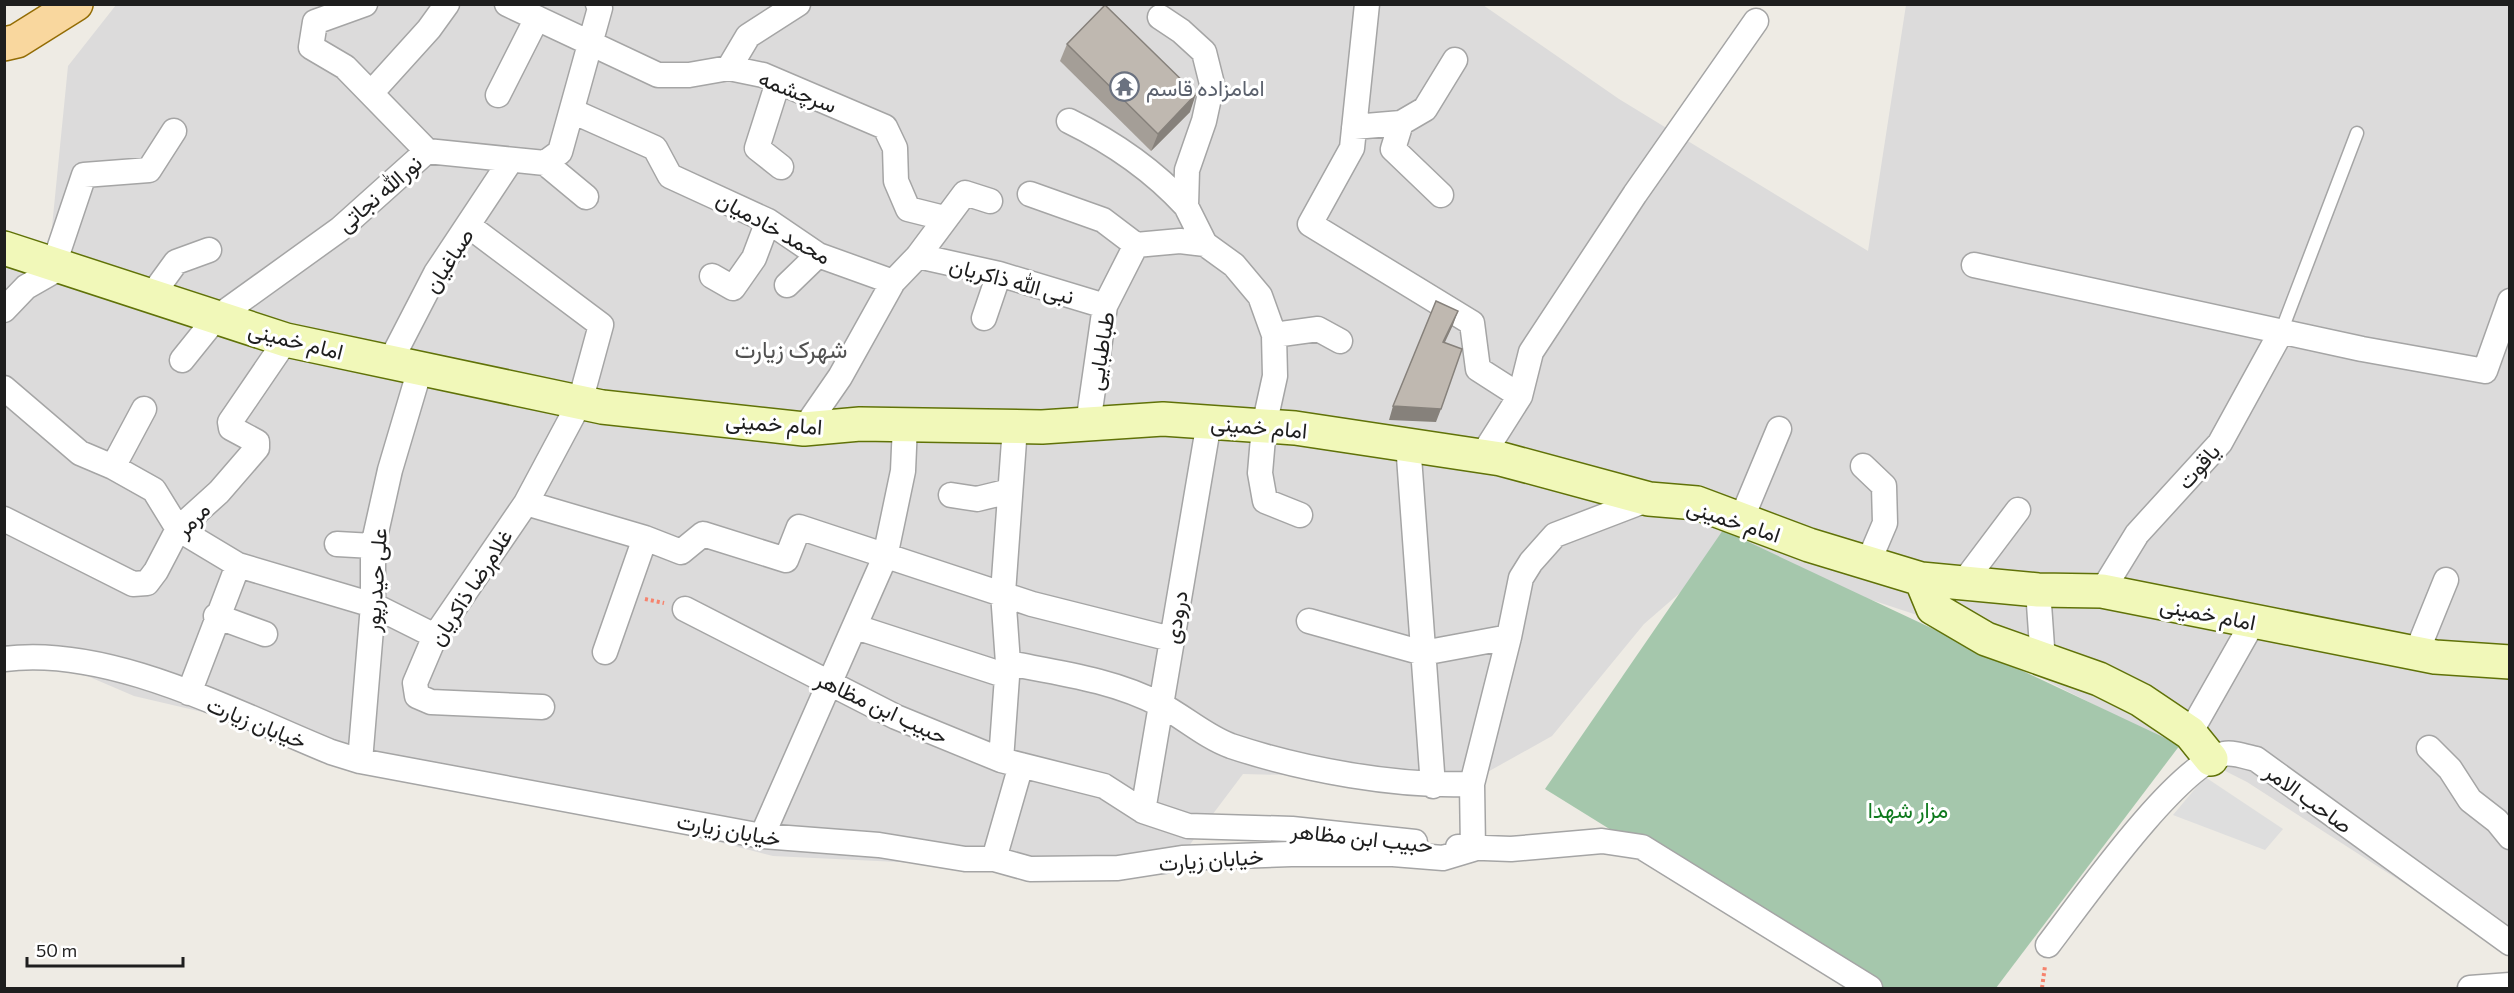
<svg xmlns="http://www.w3.org/2000/svg" width="2514" height="993" font-family="Commissioner,Vazirmatn,sans-serif">
<style>
.residential{fill:#dcdbdb}
.cemetery{fill:#a5c7ac}
.parking{fill:#dedede}
.lines{fill:none;stroke-linecap:round;stroke-linejoin:round}
.lane-casing{stroke:#a5a5a5;stroke-width:15}
.street-casing{stroke:#a5a5a5;stroke-width:27}
.secondary-casing{stroke:#607208;stroke-width:36}
.primary-casing{stroke:#936c04;stroke-width:36}
.path{stroke:#f6836d;stroke-width:4;stroke-dasharray:3 3;stroke-linecap:butt}
.lane{stroke:#fff;stroke-width:12}
.street{stroke:#fff;stroke-width:24}
.secondary{stroke:#f1f8b9;stroke-width:33}
.primary{stroke:#f9d79e;stroke-width:33}
.wall{fill:#a49e97}
.shaded-wall{fill:#86817b}
.building{fill:#bfb8b0;stroke:#86817b;stroke-width:1.5}
.labels{text-anchor:middle;dominant-baseline:central;stroke-width:6;stroke-linejoin:round;paint-order:stroke}
.worship-label{font-size:22px;fill:#5b616d;stroke:#fff;text-anchor:start}
.street-label{font-size:22px;fill:#1e1e1e;stroke:#fff}
.park-label{font-size:22px;fill:#0e791d;stroke:#fff}
.neighbourhood-label{font-size:24px;fill:#515151;stroke:#fff}
</style>
<rect width="100%" height="100%" fill="#eeebe4"/>
<!-- residential -->
<path class="residential" d="M116,5H1483L1619,99L1868,251L1906,5H2509V951L2247,782L1917,615L1727,552L1644,624L1552,736L1475,779L1243,774L1167,875L773,856L356,748L134,696L57,663L5,666V265L48,267L68,66Z"/>
<!-- cemetery -->
<path class="cemetery" d="M1723,530L2180,745L1996,988H1866L1545,789Z"/>
<!-- parking -->
<path class="parking" d="M2205,777L2283,829L2265,850L2173,815Z"/>
<g class="lines">
<defs>
<path id="lane" d="M2281,332L2357,133"/>
<path id="street" d="M365,4L315,22L311,47L345,67L427,151
M507,4L658,75H689L729,68L763,75L885,127L895,148L896,181L908,209L944,218
M1367,4L1352,148L1310,224L1472,323L1478,369L1520,396
M1160,17L1181,31L1204,52L1212,84L1204,121L1187,170L1186,206L1205,244L1234,265L1260,296L1274,335L1275,376L1264,426L1260,473L1265,501L1300,515
M729,68L748,36L798,4
M778,82L757,148L781,167
M372,92L429,29L447,4
M498,95L537,18
M572,111L655,148L670,176L768,221L818,255L893,282
M1069,121C1114,143 1152,169 1186,206
M1401,123L1393,149L1441,195
M1354,127L1401,123L1425,109L1455,60
M545,163L586,197
M1030,194L1103,220L1136,245
M469,226L601,325L580,402L526,503L435,636L415,683L417,696L431,702L542,707
M918,256L999,274L1105,306
M54,264L84,175L149,170L174,131
M1974,265L2362,349L2485,371L2510,301
M712,276L733,288L754,258L768,221
M787,285L818,255
M152,295L176,262L209,250
M4,310L26,287L61,267
M984,318L999,274
M1274,335L1318,329L1340,341
M182,360L215,319L340,229L427,151L545,163L560,152L600,8L598,4
M390,362L436,273L511,160
M4,388L80,453L113,467L154,490L178,529L238,565L373,605L435,636
M1088,424L1105,306L1136,245L1180,241L1205,244
M804,429L840,377L893,282L918,256L965,193L990,201
M1408,443L1433,786
M1482,456L1520,396L1531,352L1635,194L1756,21
M1863,466L1884,486L1885,523L1868,563
M113,467L144,409
M951,495L977,499L1010,491
M526,503L645,538L681,552L703,534L786,560L799,527L1032,604L1171,639
M4,519L133,584L147,583L156,571L178,529L219,492L257,448V442L231,428L230,422L286,340
M1741,520L1779,429
M337,544L373,546
M1963,583L2018,510
M2038,590L2043,661
M2102,591L2137,534L2220,443L2281,332
M685,609L896,717L1001,760L1104,786L1143,811L1188,826L1292,829L1415,842
M216,616L265,634
M1309,621L1423,653L1509,637
M856,627L1007,676
M605,652L645,538
M2416,654L2446,580
M4,659C110,645 235,713 331,752L360,761L762,836L879,845L965,859H994L1030,869L1118,868L1182,858L1291,854H1393L1443,858L1473,849
M1008,663C1059,673 1114,680 1161,705C1184,717 1206,737 1231,746C1303,770 1397,787 1472,784
M189,693L238,565
M2190,733L2253,622
M2429,748L2450,769L2470,800L2497,821L2510,837
M1001,760L1008,663L1003,593L1015,427
M360,761L373,605V546L390,470L420,369
M1143,811L1209,422
M762,836L885,557L903,471L905,425
M1458,847L1511,849L1602,841L1642,847L1870,988
M1473,849L1472,784L1509,637L1521,578L1531,562L1555,535L1649,499
M994,859L1021,765
M2048,945C2081,902 2176,766 2224,754C2233,752 2247,757 2256,759L2510,943
M2470,988L2510,985"/>
<path id="secondary" d="M4,248L286,340L602,407L804,429L860,424L1042,427L1163,419L1295,428L1501,459L1649,499L1697,503L1809,545L1921,579L2038,590L2102,591L2435,657L2510,662
M1921,579L1933,608L1986,639L2099,679L2141,700L2190,733L2211,759"/>
<path id="primary" d="M4,44L17,41L76,4"/>
</defs>
<!-- lane casing -->
<use href="#lane" class="lane-casing"/>
<!-- street casing -->
<use href="#street" class="street-casing"/>
<!-- secondary casing -->
<use href="#secondary" class="secondary-casing"/>
<!-- primary casing -->
<use href="#primary" class="primary-casing"/>
<!-- path -->
<path class="path" d="M645,599L664,603
M2042,988L2045,966"/>
<!-- lane -->
<use href="#lane" class="lane"/>
<!-- street -->
<use href="#street" class="street"/>
<!-- secondary -->
<use href="#secondary" class="secondary"/>
<!-- primary -->
<use href="#primary" class="primary"/>
</g>
<!-- wall -->
<path class="wall" d="M1067,44L1190,112L1151,151L1060,61Z"/>
<!-- shaded-wall -->
<path class="shaded-wall" d="M1196,94L1190,112L1151,151L1158,134Z
M1458,311L1453,325L1439,355L1443,342Z
M1393,406L1441,409L1436,422L1389,420Z"/>
<!-- building -->
<path class="building" d="M1105,5L1196,94L1158,134L1067,44Z
M1436,301L1458,311L1443,342L1462,349L1441,409L1393,406Z"/>
<!-- icons -->
<defs>
<symbol id="temple-ring" viewBox="-11 -11 22 22"><circle r="9.5" fill="#fff" stroke="#6b7280" stroke-width="1.5"/><path d="M0-6L5-2H3V0L6.5 2.5H4V6H1.5V3h-3V6H-4V2.5H-6.5L-3 0V-2H-5Z" fill="#6b7280"/></symbol>
</defs>
<g fill-rule="evenodd">
<use href="#temple-ring" x="1108" y="70" width="33" height="33"/>
</g>
<g class="labels">
<!-- worship labels -->
<g class="worship-label">
<text x="1146" y="87">امامزاده قاسم</text>
</g>
<!-- street labels -->
<g class="street-label">
<text transform="translate(798 91) rotate(21)">سرچشمه</text>
<text transform="translate(379 193) rotate(-41)">نورالله نجاتی</text>
<text transform="translate(774 227) rotate(29)">محمد خادمیان</text>
<text transform="translate(448 260) rotate(-57)">صباغیان</text>
<text transform="translate(1012 280) rotate(15)">نبی الله ذاکریان</text>
<text transform="translate(296 340) rotate(14)">امام خمینی</text>
<text transform="translate(1100 351) rotate(-81)">طباطبایی</text>
<text transform="translate(774 423) rotate(4)">امام خمینی</text>
<text transform="translate(1259 426) rotate(5)">امام خمینی</text>
<text transform="translate(2198 466) rotate(-49)">یاقوت</text>
<text transform="translate(192 519) rotate(-46)">مرمر</text>
<text transform="translate(1734 520) rotate(18)">امام خمینی</text>
<text transform="translate(375 580) rotate(-86)">علی حیدرپور</text>
<text transform="translate(470 587) rotate(-57)">غلام‌رضا ذاکریان</text>
<text transform="translate(2208 613) rotate(11)">امام خمینی</text>
<text transform="translate(1175 617) rotate(-80)">درودی</text>
<text transform="translate(882 707) rotate(25)">حبیب ابن مظاهر</text>
<text transform="translate(257 722) rotate(22)">خیابان زیارت</text>
<text transform="translate(2309 798) rotate(36)">صاحب الامر</text>
<text transform="translate(729 829) rotate(10)">خیابان زیارت</text>
<text transform="translate(1362 837) rotate(6)">حبیب ابن مظاهر</text>
<text transform="translate(1211 859) rotate(-4)">خیابان زیارت</text>
</g>
<!-- park labels -->
<g class="park-label">
<text x="1908" y="809">مزار شهدا</text>
</g>
<!-- neighbourhood labels -->
<g class="neighbourhood-label">
<text x="791" y="348">شهرک زیارت</text>
</g>
</g>
<!-- border -->
<rect width="2514" height="993" fill="none" stroke="#1e1e1e" stroke-width="12"/>
<!-- scale -->
<path d="M27 957v9h156v-9" fill="none" stroke="#1e1e1e" stroke-width="3"/>
<text x="36" y="957" font-size="18" fill="#1e1e1e" stroke="#ffffff" stroke-width="4.5" paint-order="stroke">50 m</text>
</svg>
